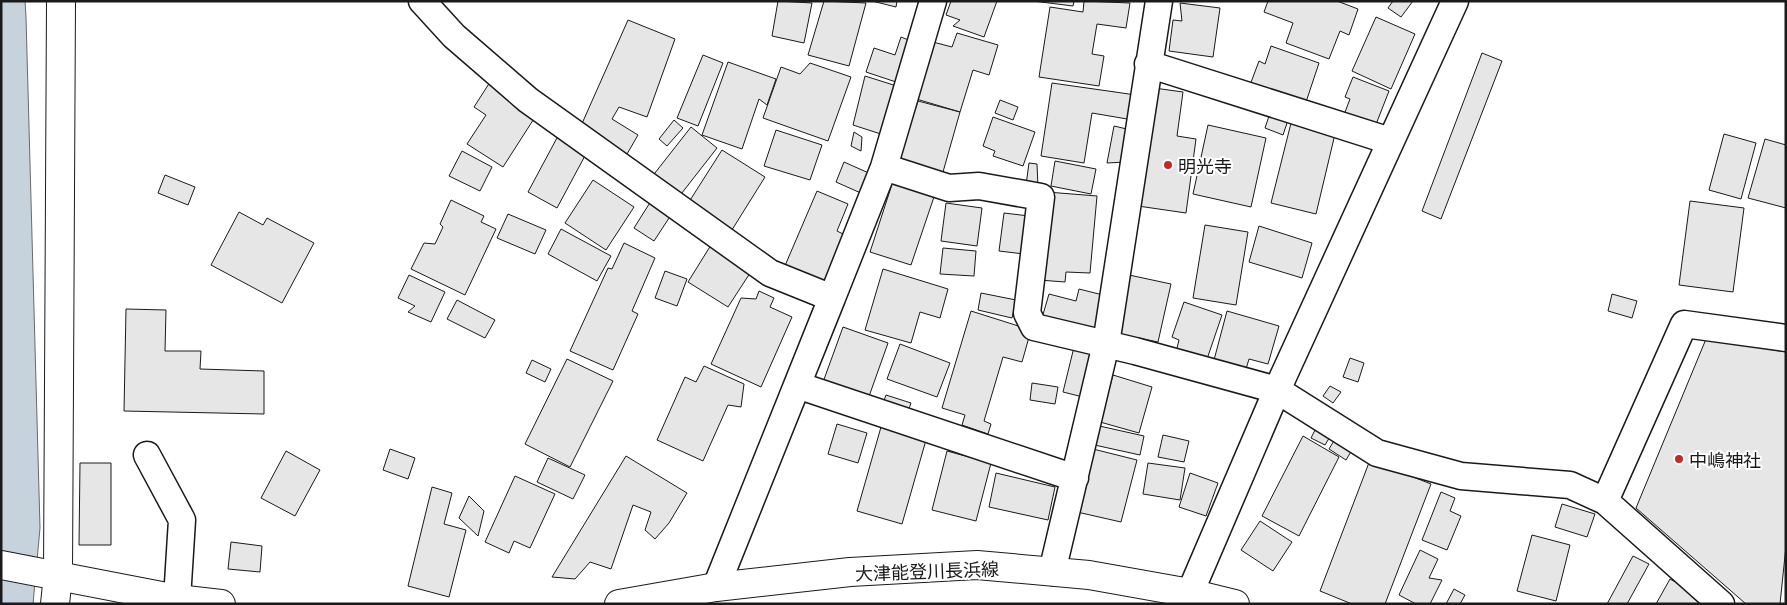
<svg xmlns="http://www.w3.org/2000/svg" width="1787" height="605" font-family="Georgia,'Noto Sans JP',serif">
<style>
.water{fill:#c6d2dc;stroke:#6a6a6a}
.building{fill:#e6e6e6;stroke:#1a1a1a}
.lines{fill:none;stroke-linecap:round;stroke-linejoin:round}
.street-casing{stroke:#1a1a1a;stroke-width:29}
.secondary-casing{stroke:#1a1a1a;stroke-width:30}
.primary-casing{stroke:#1a1a1a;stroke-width:30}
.street{stroke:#fff;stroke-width:26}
.secondary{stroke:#fff;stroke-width:28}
.primary{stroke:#fff;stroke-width:28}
.poi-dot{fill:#c62828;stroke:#fff;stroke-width:2}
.labels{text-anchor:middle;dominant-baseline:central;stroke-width:4;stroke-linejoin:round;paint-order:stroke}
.poi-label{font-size:18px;fill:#1a1a1a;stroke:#fff;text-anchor:start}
.street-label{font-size:18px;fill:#1a1a1a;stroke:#fff}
</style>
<rect width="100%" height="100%" fill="#fff"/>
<!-- water -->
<path class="water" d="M1,1H25L26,17L40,528L33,604H1Z"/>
<!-- building -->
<path class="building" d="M778,1L812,3L804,43L772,36Z
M824,1L866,3L849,66L808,55Z
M872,1H897L896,7Z
M951,1H997L984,37L953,26L960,20L946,15Z
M1033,1H1074L1073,6Z
M1084,1L1130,3L1126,28L1097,24L1092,54L1104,56L1099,86L1039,77L1050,7L1083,12Z
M1268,1H1337L1358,9L1349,35L1340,31L1329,59L1286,43L1293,23L1264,12Z
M1393,1H1413L1401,17L1388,8Z
M1180,3L1220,8L1213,57L1169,51L1173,20L1182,21Z
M1376,17L1415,34L1391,89L1352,71Z
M628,20L675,39L647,117L619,107L612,119L638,135L627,154L580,128Z
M957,33L998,45L989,75L973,70L960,112L913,98L929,41L952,47Z
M901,37L916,43L902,84L866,72L874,48L895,55Z
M1271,46L1319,63L1305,105L1250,85L1259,61L1265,64Z
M1482,53L1502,61L1441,219L1422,211Z
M703,55L723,63L698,126L677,118Z
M728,62L776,79L767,105L759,99L742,149L702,135Z
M810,63L851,77L828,141L763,118L781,67L800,74Z
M865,76L903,88L887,136L853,125Z
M1353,77L1389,91L1373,132L1342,120L1350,99L1345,97Z
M492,79L537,114L503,167L467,144L486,115L474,107Z
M1052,83L1136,95L1133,120L1092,113L1084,163L1041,156Z
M1154,88L1183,92L1177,136L1196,139L1186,213L1138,206Z
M1000,100L1018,107L1013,120L995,113Z
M918,101L960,112L941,179L896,164Z
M1271,110L1289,117L1283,135L1265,128Z
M993,117L1035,132L1023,166L993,156L995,151L983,146Z
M674,120L683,128L667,146L659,139Z
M1291,123L1335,134L1316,214L1271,203Z
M1208,125L1266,138L1251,207L1193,194Z
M1114,126L1131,130L1125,162L1107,163Z
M691,127L717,148L678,198L651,178Z
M776,130L822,145L810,180L764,166Z
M854,132L862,137L861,151L851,146Z
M1724,134L1756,143L1741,199L1709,190Z
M558,136L587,152L557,208L528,192Z
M1765,139L1786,145V208L1748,198Z
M722,150L765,177L730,233L687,205Z
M462,151L492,167L480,191L449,176Z
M1055,161L1096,169L1091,194L1051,186Z
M844,162L871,174L863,194L836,182Z
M1029,163L1037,164L1038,187L1026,185Z
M165,175L195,187L188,205L158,193Z
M895,175L937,188L911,265L870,252Z
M593,180L634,207L606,250L565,223Z
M817,191L848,204L837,231L845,235L823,285L784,268Z
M1047,192L1097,196L1090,273L1066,272L1065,282L1039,280Z
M451,200L484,216L481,222L496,229L465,295L411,269L424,243L435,244L443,227L440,224Z
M651,201L671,215L654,241L634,228Z
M1690,201L1744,208L1733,292L1679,285Z
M946,203L982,208L977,246L941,241Z
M239,212L263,225L267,218L314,243L282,303L211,265Z
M1004,213L1029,216L1024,254L999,251Z
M508,214L546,230L535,254L497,238Z
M1205,225L1248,232L1236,305L1193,298Z
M1259,226L1312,243L1302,278L1249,262Z
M561,229L611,256L597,281L548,254Z
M624,243L655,258L632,311L638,314L613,370L570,351L608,268L612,269Z
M711,245L752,270L728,307L688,282Z
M943,248L976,251L974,276L940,274Z
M883,269L948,289L940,318L920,312L911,343L865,330Z
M665,271L687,279L677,306L655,298Z
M409,275L445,292L431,322L408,312L415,306L398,298Z
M1129,275L1171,284L1158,342L1139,338L1137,345L1114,340Z
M1079,289L1107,296L1097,333L1042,318L1049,294L1076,301Z
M759,291L774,298L770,307L792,317L761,387L711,364L741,298L756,299Z
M981,293L1016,300L1012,318L978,310Z
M1612,294L1637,301L1632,318L1608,311Z
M457,300L495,320L485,338L447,319Z
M1184,302L1222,315L1206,362L1176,352L1179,340L1172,337Z
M126,309L166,310L165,351H201L200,369L264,371V414L124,411Z
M971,311L1031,330L1022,362L1003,357L984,421L991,424L988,434L962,425L965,415L942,408Z
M1227,311L1279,326L1268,364L1249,359L1246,369L1214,360Z
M843,327L888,343L867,402L822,385Z
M1706,339L1786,352V546L1780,604H1746L1636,508Z
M1075,343L1095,348L1083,397L1063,392Z
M900,344L950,363L937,397L887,379Z
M1350,358L1364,363L1358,382L1343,377Z
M567,359L613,381L570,467L525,444Z
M532,360L551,369L545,382L526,373Z
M704,366L744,384L741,407L728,405L703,461L657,440L685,377L696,382Z
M1113,375L1152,387L1139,433L1100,422Z
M1032,383L1058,387L1055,404L1030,400Z
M1330,386L1341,392L1333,403L1323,396Z
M886,395L911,403L907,414L882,406Z
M837,424L867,433L858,463L828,454Z
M1095,425L1144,436L1140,455L1090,444Z
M881,427L926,440L902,524L857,511Z
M1316,428L1331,435L1325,445L1311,438Z
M1163,435L1189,441L1184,462L1158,457Z
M1303,436L1339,457L1299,536L1262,516Z
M1335,439L1352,450L1346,460L1329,449Z
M390,449L415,458L408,479L383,470Z
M1093,449L1137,460L1121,522L1077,512Z
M286,451L320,470L295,516L261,498Z
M947,451L991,463L976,521L932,510Z
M626,456L687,493L669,523L655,539L645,530L651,512L633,505L611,569L590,562L575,579L552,577Z
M548,458L585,475L573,499L537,482Z
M1370,460L1431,484L1385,604H1352L1320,591Z
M80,463H111V545H79Z
M1148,463L1185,468L1180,500L1143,494Z
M996,473L1055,487L1048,520L989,507Z
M1190,473L1218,483L1206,516L1179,507Z
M515,476L555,494L530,548L514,541L509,553L485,542Z
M432,487L452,493L444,524L466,530L449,597L408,586Z
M1441,492L1455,498L1450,511L1461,516L1447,550L1422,540Z
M469,496L484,511L478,536L459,518Z
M1562,504L1595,514L1587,537L1555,527Z
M1260,521L1292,542L1273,571L1241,550Z
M1532,535L1570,545L1556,601L1517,591Z
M231,542L262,546L260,572L228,569Z
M1420,550L1438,559L1429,578L1442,580L1430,604H1416L1399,595Z
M1633,556L1649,564L1627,604H1607Z
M1670,579L1704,598L1701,604H1656Z
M1454,589L1465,595L1460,604H1446Z"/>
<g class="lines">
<defs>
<path id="street" d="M422,1L454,36L528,100L770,273L832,298L884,167L949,188L979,186L1041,197L1027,313L1034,327L1135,351L1277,390L1377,453L1461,476L1570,485L1605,501L1721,604
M1148,64L1390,141
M884,167L933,1
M797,385L1075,478
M147,455L182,520L177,599
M1605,501L1684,324L1786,338
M1052,572L1106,344L1159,1
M716,587L832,298
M1190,593L1277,390L1455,1"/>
<path id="secondary" d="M55,604L58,575L61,1"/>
<path id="primary" d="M1,565L177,599L221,604
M619,604L716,587L850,572L977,565L1089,575L1190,593L1235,604"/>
</defs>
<!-- street casing -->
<use href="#street" class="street-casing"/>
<!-- secondary casing -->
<use href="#secondary" class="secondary-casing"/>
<!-- primary casing -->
<use href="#primary" class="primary-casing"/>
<!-- street -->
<use href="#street" class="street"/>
<!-- secondary -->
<use href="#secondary" class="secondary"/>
<!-- primary -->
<use href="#primary" class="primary"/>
</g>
<!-- markers -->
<g class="poi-dot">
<circle cx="1168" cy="165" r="5"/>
<circle cx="1679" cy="459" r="5"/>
</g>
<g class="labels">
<!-- poi labels -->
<g class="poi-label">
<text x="1178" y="165">明光寺</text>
<text x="1689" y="459">中嶋神社</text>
</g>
<!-- street labels -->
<g class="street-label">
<text transform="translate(927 570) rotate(-2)">大津能登川長浜線</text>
</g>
</g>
<!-- border -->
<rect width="1787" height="605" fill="none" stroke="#1a1a1a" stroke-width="5"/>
</svg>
